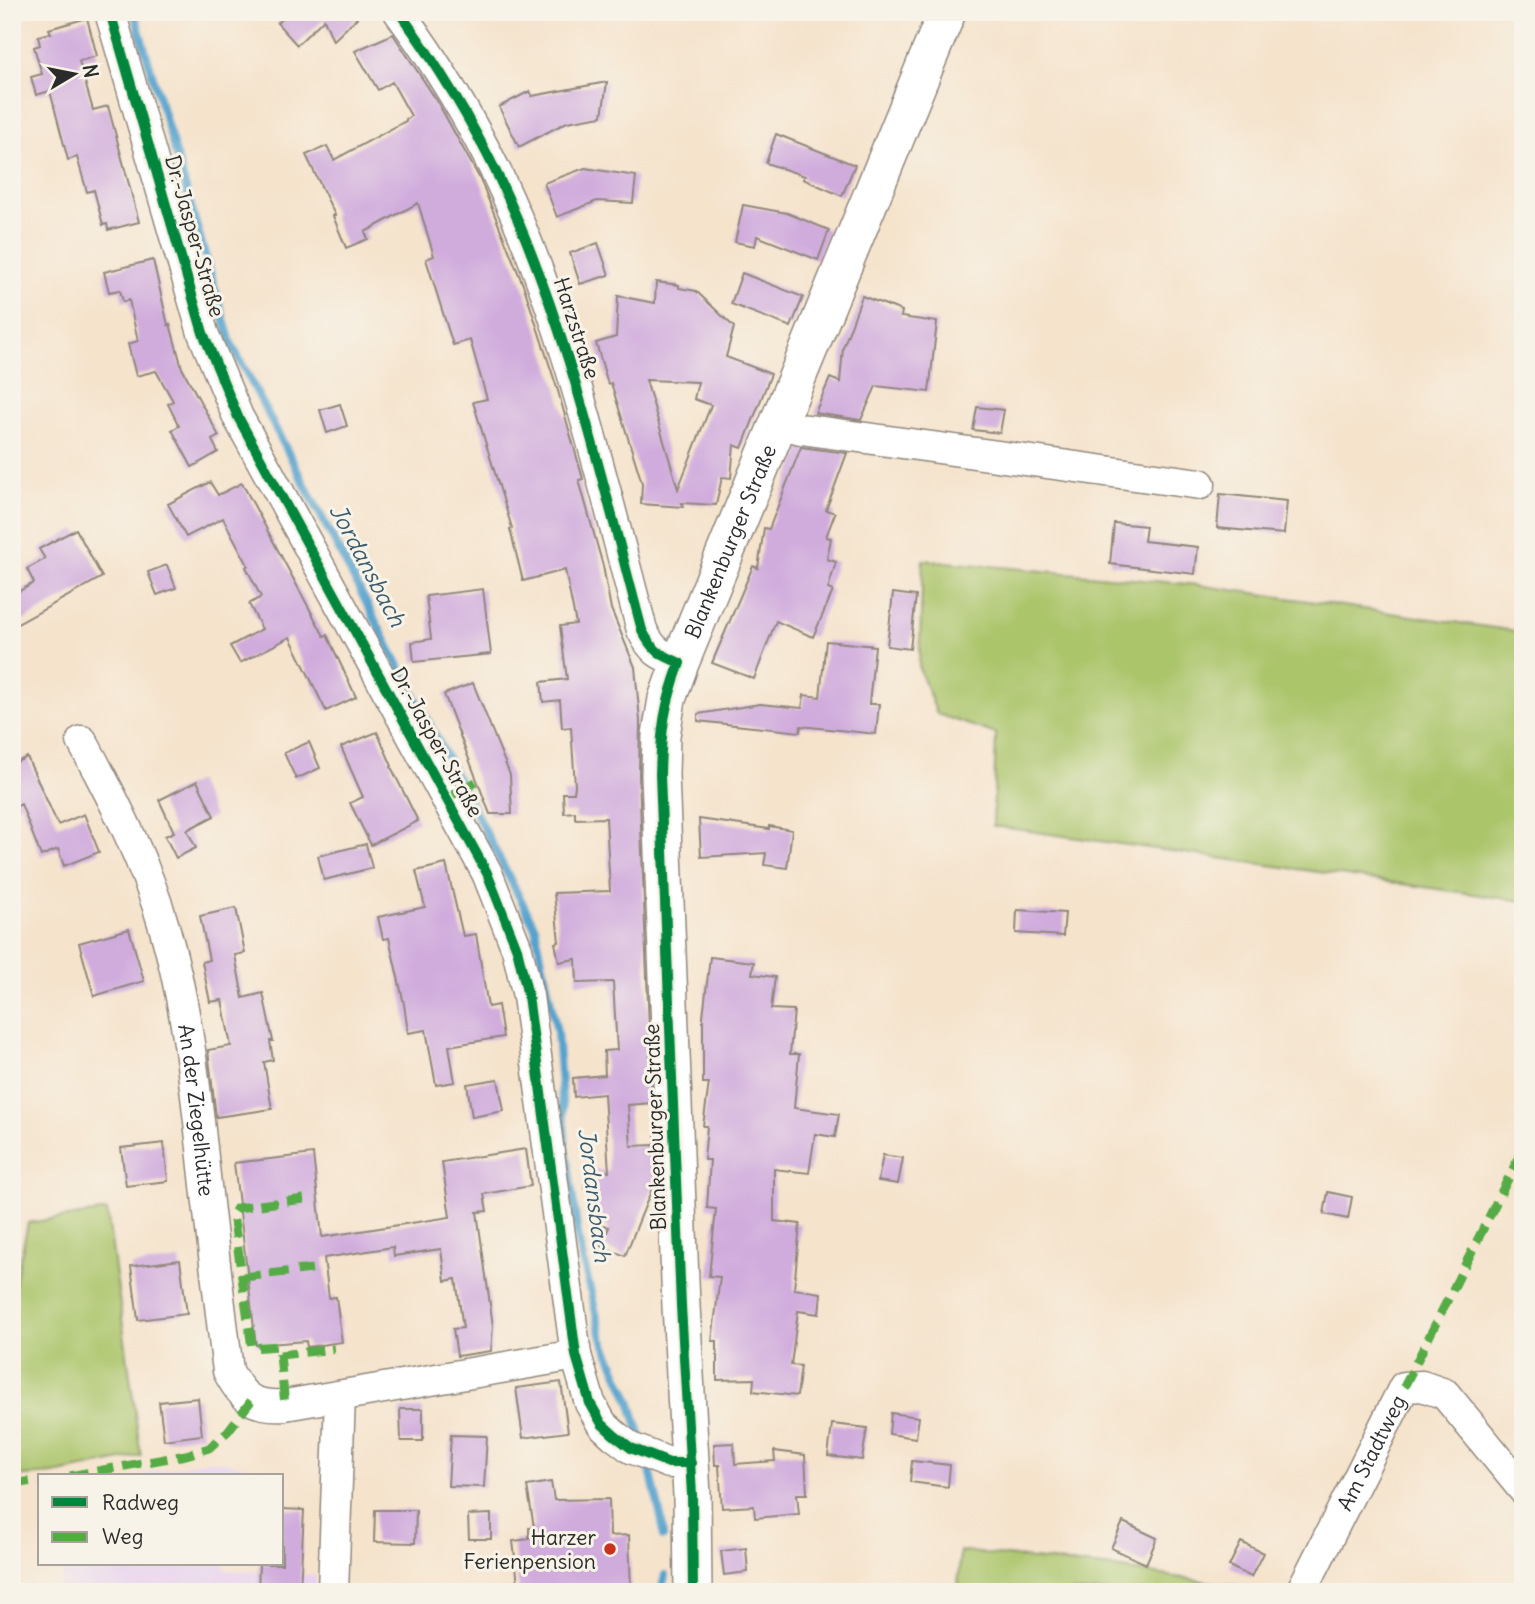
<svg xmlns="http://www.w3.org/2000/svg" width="1535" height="1604" font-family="Delius,sans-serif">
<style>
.built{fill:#e7d2ef}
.green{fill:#abc56a;stroke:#6b784a;stroke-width:2}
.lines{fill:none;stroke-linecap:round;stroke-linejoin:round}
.stream{stroke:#55a3ce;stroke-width:8}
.building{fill:#d0acdd;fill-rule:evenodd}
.minor-casing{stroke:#90877c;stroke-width:33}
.major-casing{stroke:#90877c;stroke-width:40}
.minor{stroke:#fff;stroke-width:30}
.major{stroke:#fff;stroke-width:37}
.quiet{stroke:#54ab44;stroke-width:9;stroke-dasharray:18 9;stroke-linecap:butt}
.cycleway-casing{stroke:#f7f3e8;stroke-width:15}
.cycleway{stroke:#00873e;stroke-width:10}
.poi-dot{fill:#c8321e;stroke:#f7f3e8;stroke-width:2.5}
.labels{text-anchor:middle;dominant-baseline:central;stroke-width:6;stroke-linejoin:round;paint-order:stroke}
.street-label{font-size:21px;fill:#2b2b2b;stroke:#f7f3e8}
.poi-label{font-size:21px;fill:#2b2b2b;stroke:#f7f3e8;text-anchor:end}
.water-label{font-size:23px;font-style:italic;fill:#3c5b6c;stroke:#f7f3e8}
</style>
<rect width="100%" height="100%" fill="#f7f3e8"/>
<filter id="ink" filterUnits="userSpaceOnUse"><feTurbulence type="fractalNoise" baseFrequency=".0143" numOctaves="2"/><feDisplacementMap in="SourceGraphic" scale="14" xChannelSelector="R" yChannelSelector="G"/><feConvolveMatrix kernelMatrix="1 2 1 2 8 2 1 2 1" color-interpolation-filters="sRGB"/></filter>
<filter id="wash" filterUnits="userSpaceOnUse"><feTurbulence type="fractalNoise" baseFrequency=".00686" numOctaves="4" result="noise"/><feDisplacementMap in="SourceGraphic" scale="28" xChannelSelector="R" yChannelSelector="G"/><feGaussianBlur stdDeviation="1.57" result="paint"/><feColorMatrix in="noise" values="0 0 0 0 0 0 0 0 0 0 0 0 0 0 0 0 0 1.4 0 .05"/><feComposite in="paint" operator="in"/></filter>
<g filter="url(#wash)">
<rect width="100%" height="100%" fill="#f5e3cc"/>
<!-- built -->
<path class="built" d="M209,1460L247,1466L244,1476H133Z
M66,1564H225L224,1570L316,1575V1592H57Z"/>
<!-- green -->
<path class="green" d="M923,560L1198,585L1523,632V901L993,826L996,734L937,714L919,668Z
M107,1211L141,1456L54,1474L12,1477V1298L28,1223Z
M960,1551L1122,1569L1277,1592H958Z"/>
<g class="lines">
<!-- stream -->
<path class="stream" d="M134,12L231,343L535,927L557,1032L565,1141L579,1243L602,1338L630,1401L643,1443
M648,1462L662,1521L663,1537
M661,1592L665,1575"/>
</g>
<g id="blocks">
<!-- building -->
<path class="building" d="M292,12H363L333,41L324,19L297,45L277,23Z
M87,18L97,56L79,61L93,110L108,106L139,222L108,230L107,224L103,225L94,190L87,192L77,157L68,160L50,91L36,95L31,77L42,74L34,47L40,45L38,36L51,33L49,29Z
M393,34L437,101L480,179L524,287L558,391L583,479L579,480L603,566L611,609L635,667L640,721L639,776L652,1103L628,1105L631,1146L654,1145L655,1181L625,1256L601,1246L609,1227L592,1221L594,1190L584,1187L588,1168L609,1172L604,1094L574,1097L573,1078L605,1075L604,1051L617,1050L613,982L577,983L576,959L559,962L555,943L559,942L554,893L610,891L606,818L575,819V812L564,813L563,793H574L575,786L571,727L562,728L560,700L543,702L541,682L567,679L560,626L576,624L565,570L523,581L510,529L512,528L473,402L487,399L470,340L453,345L426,259L434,256L418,203L365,232L368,239L346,248L333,216L335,215L306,155L327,146L334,160L406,121V119L411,116L392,82L378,90L355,51Z
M607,82L602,116L567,122L519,147L499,107L530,91L532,96Z
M776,134L855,165L842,196L803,179L805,176L766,163Z
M585,168L636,176L633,203L597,201L557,217L544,183Z
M743,205L787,213L829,230L818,260L757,236L755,246L735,242Z
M598,243L609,275L580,284L570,253Z
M153,260L168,325L170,324L182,368L219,436L212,440L218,452L192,467L172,430L179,426L168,404L173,401L156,371L136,376L128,344L138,341L129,300L123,302L120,290L109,292L104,272Z
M742,273L803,297L791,327L731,304Z
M656,282L679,285V288L696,291L734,327L726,357L771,374L742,448L734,445L731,478L722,477L716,505L682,503L683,507L641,504L642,483L611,383L608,384L596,343L616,337L618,296L655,303ZM646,380L698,382L694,399L711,405L678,489Z
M862,296L902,311L901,317L937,322L929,392L876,386L861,420L815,413L830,378L840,382L843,348Z
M340,404L347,426L327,433L320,410Z
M977,407L1004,410L1000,433L973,430Z
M801,447L847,453L826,510L835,513L826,537L831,538L827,559L836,562L828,589L833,591L813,637L776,621L754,679L712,663L753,566L758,568L764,528L769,529Z
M210,482L218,495L242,483L324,636L327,635L356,697L326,711L290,637L240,663L230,646L262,629L249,604L261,597L246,567L248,565L223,518L186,537L168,504Z
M1220,494L1287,501L1284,534L1217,528Z
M1114,523L1146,526L1144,541L1198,547L1195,574L1110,564Z
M76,529L102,577L12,627V595L34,583L27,569L45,559L39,549Z
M167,565L176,588L157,595L148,572Z
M483,589L491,654L414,662L412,642L431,639L426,596Z
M893,593L916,596L910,649L887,646Z
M826,641L875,646L869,704H879L876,734L801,726L800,732L698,721V714L760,704L802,708L804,695L820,697Z
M473,683L510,775L512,814H490L444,694Z
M377,732L392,766L391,767L418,821L371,845L350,803L363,797L341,747Z
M309,742L320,768L296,779L284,753Z
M27,757L58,825L84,814L99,852L64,866L58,849L41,856L21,804L12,809V764Z
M197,781L214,816L187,830L196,848L176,858L165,836L174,832L159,800Z
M699,819L769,829V826L792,830L787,868L764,865L766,853L701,857Z
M366,844L372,868L324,880L318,856Z
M446,864L463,936L476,934L488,1007L498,1005L503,1037L449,1046L455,1082L436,1085L426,1030L408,1033L404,1004L389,938L383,939L378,917L425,907L416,871Z
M236,908L245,953L235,955L243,998L263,993L273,1041H270L273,1060L264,1062L272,1109L216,1117L208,1050L231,1046L222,1000L210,1002L202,962L209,960L200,916Z
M1017,910L1065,913L1063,936L1016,933Z
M129,929L144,981L94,996L79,943Z
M710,957L754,962L752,974L775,977L771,1009L794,1010L790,1054H799L794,1108L839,1114L835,1137L815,1134L809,1173L774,1169V1221L800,1224L794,1289L821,1293L819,1314L798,1311L791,1365L801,1366L797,1396L753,1391L754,1379L717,1380V1341H712L720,1277L709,1276L716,1209L707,1208L710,1160H704L707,1126H703L709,1083H703V1017Z
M498,1079L504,1111L472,1117L467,1084Z
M164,1143L168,1181L126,1186L121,1148Z
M526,1149L531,1186L484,1194L487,1211L477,1212L493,1326L491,1351L457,1356L453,1329L463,1328L456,1279L445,1281L441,1249L394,1256L393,1247L324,1258L329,1298L336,1297L342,1342L307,1347L306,1341L256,1345L234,1163L313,1154L322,1237L450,1217L442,1162Z
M883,1155L903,1158L898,1184L878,1181Z
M1328,1192L1352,1197L1348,1219L1324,1214Z
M180,1260L187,1314L138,1320L131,1266Z
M561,1382L568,1432L523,1438L516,1388Z
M198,1398L202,1435L164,1440L159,1402Z
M400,1409H423V1441H401Z
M891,1413L919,1417L916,1438L889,1434Z
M832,1424L867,1428L862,1460L828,1456Z
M451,1435L487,1436L484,1487L448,1486Z
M734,1443L735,1464L775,1461L774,1451L805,1455L807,1494H797L799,1514L755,1518L754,1506L722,1508L719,1466L721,1465H715L714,1444Z
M912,1461L950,1465L948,1487L910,1482Z
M551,1482L554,1500L609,1499L610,1536L629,1535L631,1592H519L513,1541L529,1539V1528L534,1527L527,1486Z
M282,1509L304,1510L300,1592H258L259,1564H282Z
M375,1510H416L415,1543L374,1542Z
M491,1514V1539H469L468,1515Z
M1123,1522L1157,1538L1146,1564L1111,1548Z
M1241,1542L1263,1553L1251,1577L1229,1566Z
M746,1548L748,1572L724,1575L721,1551Z"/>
</g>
</g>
<g filter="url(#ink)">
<use href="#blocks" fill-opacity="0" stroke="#90877c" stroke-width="2"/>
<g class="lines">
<defs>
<g id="minor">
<path d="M110,12L203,333L238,417L487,873L517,949L528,996L576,1355L590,1403L602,1424L614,1435L631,1448L669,1463H691"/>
<path d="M399,12C437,64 470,118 498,176C566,319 601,477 642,630C652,651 659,654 680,663"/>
<path d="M779,423L801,429L1200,484"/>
<path id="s1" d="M82,741C115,802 146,863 165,930C188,1010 196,1093 205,1176C212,1241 220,1306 228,1371C242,1398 253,1407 285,1405L576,1355"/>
<path d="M333,1592L340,1396"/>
<path id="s2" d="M1301,1592L1404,1387L1422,1386L1445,1394L1523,1489"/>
</g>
<g id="major">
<path id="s3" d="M693,1592L692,1495L681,1306L660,775L661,735L667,699L680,663L947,12"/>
</g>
</defs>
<!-- minor casing -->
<use href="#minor" class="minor-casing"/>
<!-- major casing -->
<use href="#major" class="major-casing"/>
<!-- minor -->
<use href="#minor" class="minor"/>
<!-- major -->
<use href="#major" class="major"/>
<!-- quiet -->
<path class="quiet" d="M447,798L476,782
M304,1199L237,1208L233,1214L252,1348L278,1346L280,1355L334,1349
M243,1277L312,1269
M280,1355L285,1405
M1404,1387L1523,1149
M70,1476L186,1455L209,1448L228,1431L251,1401
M12,1484L40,1480"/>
<defs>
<path id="cycleway" d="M110,12L203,333L238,417L487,873L517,949L528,996L576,1355L590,1403L602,1424L614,1435L631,1448L669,1463H691
M399,12C437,64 470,118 498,176C566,319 601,477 642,630C652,651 659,654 680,663C664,706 661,729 660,775L681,1306L692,1495L693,1592"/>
</defs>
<!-- cycleway casing -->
<use href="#cycleway" class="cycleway-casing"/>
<!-- cycleway -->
<use href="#cycleway" class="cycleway"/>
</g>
</g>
<!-- markers -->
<circle class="poi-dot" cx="610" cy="1549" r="7"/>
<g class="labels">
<!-- street labels -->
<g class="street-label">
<text transform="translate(195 236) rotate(74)">Dr.-Jasper-Straße</text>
<text transform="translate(577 328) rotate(72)">Harzstraße</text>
<text stroke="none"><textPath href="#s3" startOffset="1064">Blankenburger Straße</textPath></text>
<text transform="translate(437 742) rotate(61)">Dr.-Jasper-Straße</text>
<text stroke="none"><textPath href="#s1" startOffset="390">An der Ziegelhütte</textPath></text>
<text transform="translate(655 1127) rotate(-92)">Blankenburger Straße</text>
<text stroke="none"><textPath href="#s2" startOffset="156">Am Stadtweg</textPath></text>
</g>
<!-- poi labels -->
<g class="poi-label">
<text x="596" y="1537">Harzer<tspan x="596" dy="24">Ferienpension</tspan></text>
</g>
<!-- water labels -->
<g class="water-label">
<text transform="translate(368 565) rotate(62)">Jordansbach</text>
<text transform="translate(595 1195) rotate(83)">Jordansbach</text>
</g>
</g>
<!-- margin -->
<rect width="1535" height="1604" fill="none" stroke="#f7f3e8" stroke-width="42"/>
<!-- legend -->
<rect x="38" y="1474" width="245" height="91" fill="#f7f3e8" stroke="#a5a39c" stroke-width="2"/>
<rect x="52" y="1497" width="35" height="10" fill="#00873e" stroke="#a5a39c" stroke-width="2"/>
<text x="102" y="1510" font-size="21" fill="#2b2b2b">Radweg</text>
<rect x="52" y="1532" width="35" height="10" fill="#54ab44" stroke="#a5a39c" stroke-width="2"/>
<text x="102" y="1544" font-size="21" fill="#2b2b2b">Weg</text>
<!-- north arrow -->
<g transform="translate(74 74) rotate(80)" stroke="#f7f3e8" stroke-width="5" paint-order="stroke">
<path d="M0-5L12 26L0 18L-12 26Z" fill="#2b2b2b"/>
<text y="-10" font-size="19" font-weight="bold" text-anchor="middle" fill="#2b2b2b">N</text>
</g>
</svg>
